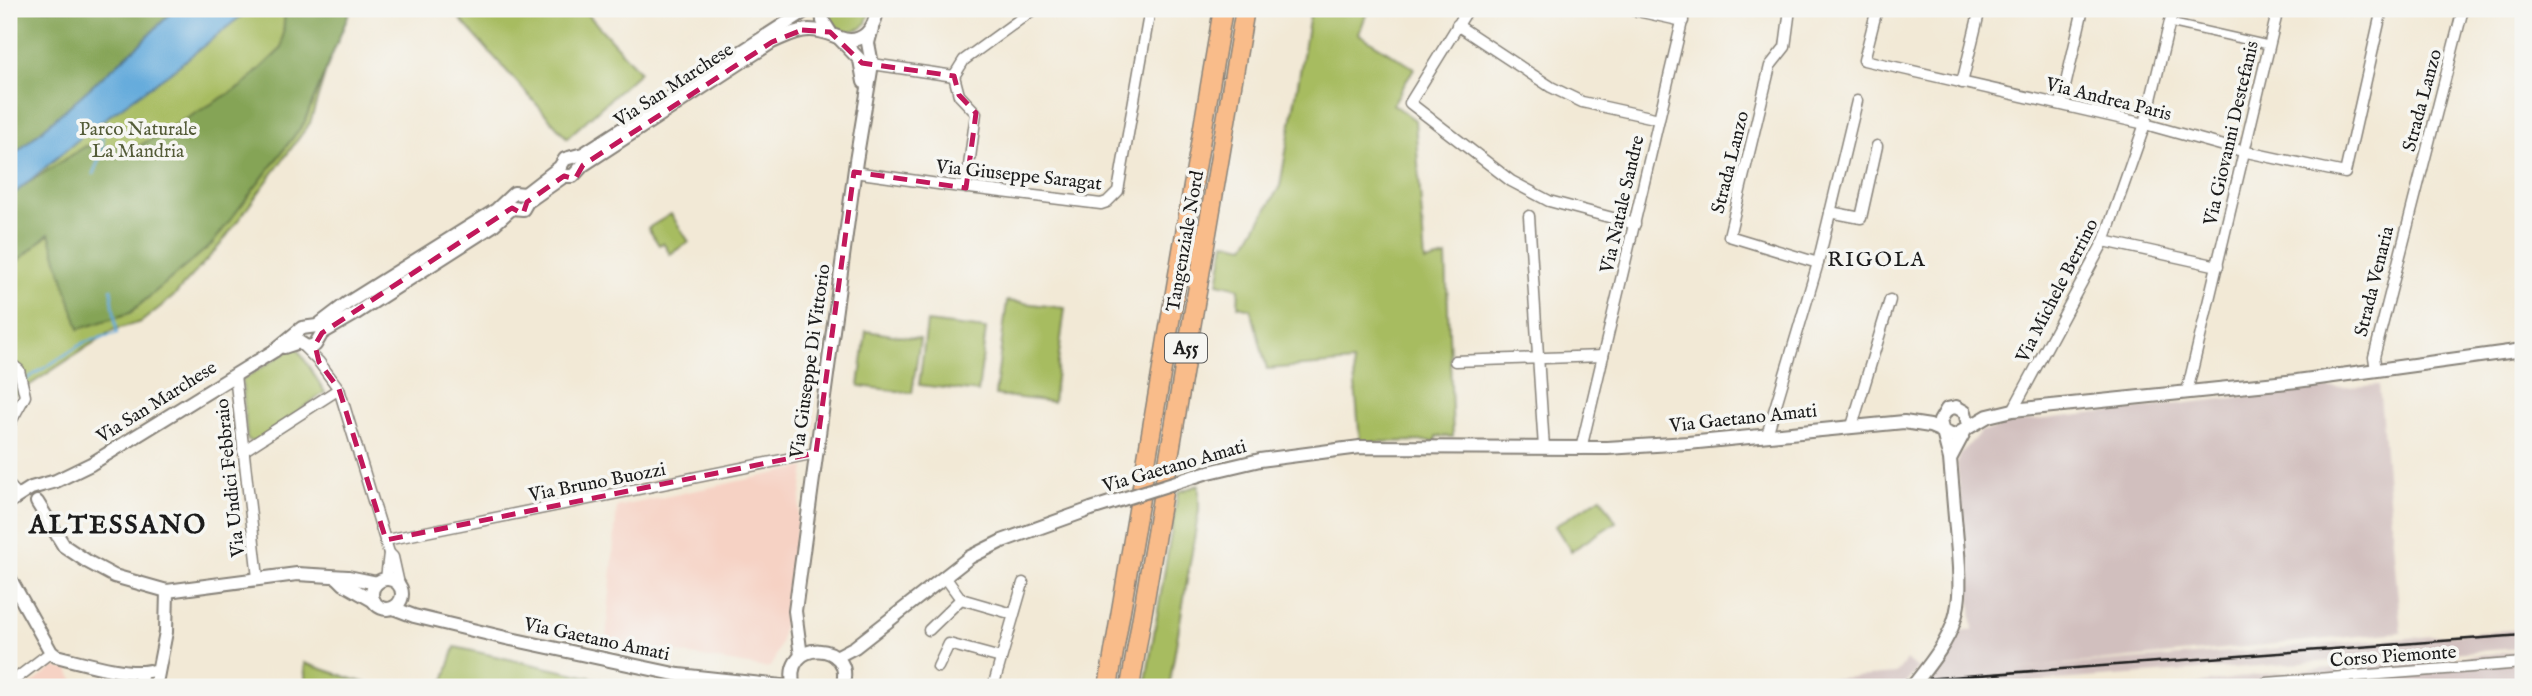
<svg xmlns="http://www.w3.org/2000/svg" width="2532" height="696" font-family="'IM FELL English',serif">
<style>
.built{fill:#f6d2c4}
.industrial{fill:#d1bfbe}
.green{fill:#a7bc61;stroke:#626c3e;stroke-width:2}
.forest{fill:#85a457;stroke:#50603a;stroke-width:2}
.water{fill:#66acdc;stroke:#41647c;stroke-width:2}
.lines{fill:none;stroke-linecap:round;stroke-linejoin:round}
.stream{stroke:#66acdc;stroke-width:2.5}
.pedestrian-casing{stroke:#878279;stroke-width:10}
.minor-casing{stroke:#878279;stroke-width:13}
.tertiary-casing{stroke:#878279;stroke-width:16}
.motorway-casing{stroke:#878279;stroke-width:21}
.pedestrian{stroke:#fff;stroke-width:7}
.minor{stroke:#fff;stroke-width:10}
.tertiary{stroke:#fff;stroke-width:12}
.motorway{stroke:#f9bc8a;stroke-width:18}
.rail{stroke:#1c1c1c;stroke-width:2.5}
.tertiary-bridge-casing{stroke:#878279;stroke-width:16;stroke-linecap:butt}
.tertiary-bridge{stroke:#fff;stroke-width:12}
.marked{fill:none;stroke:#c2185b;stroke-width:5;stroke-dasharray:14 9;stroke-linejoin:round}
.labels{text-anchor:middle;stroke-width:7;stroke-linejoin:round;paint-order:stroke}
.shield{fill:#f6f6f2;stroke:#5d5d5c;stroke-width:2}
.shield-label{font-size:18px;font-weight:bold;fill:#1c1c1c}
.street-label{font-size:19px;fill:#1c1c1c;stroke:#f6f6f2}
.park-label{font-size:19px;fill:#545c38;stroke:#f6f6f2}
.neighbourhood-label{font-size:21px;letter-spacing:2px;fill:#1c1c1c;stroke:#f6f6f2}
.district-label{font-size:26px;font-weight:bold;letter-spacing:2px;fill:#1c1c1c;stroke:#f6f6f2}
</style>
<rect width="100%" height="100%" fill="#f6f6f2"/>
<filter id="ink" filterUnits="userSpaceOnUse"><feTurbulence type="fractalNoise" baseFrequency=".0143" numOctaves="2"/><feDisplacementMap in="SourceGraphic" scale="14" xChannelSelector="R" yChannelSelector="G"/><feConvolveMatrix kernelMatrix="1 2 1 2 8 2 1 2 1" color-interpolation-filters="sRGB"/></filter>
<filter id="wash" filterUnits="userSpaceOnUse"><feTurbulence type="fractalNoise" baseFrequency=".00686" numOctaves="4" result="noise"/><feDisplacementMap in="SourceGraphic" scale="28" xChannelSelector="R" yChannelSelector="G"/><feGaussianBlur stdDeviation="1.57" result="paint"/><feColorMatrix in="noise" values="0 0 0 0 0 0 0 0 0 0 0 0 0 0 0 0 0 1.4 0 .05"/><feComposite in="paint" operator="in"/></filter>
<g filter="url(#wash)">
<rect width="100%" height="100%" fill="#f2e9d6"/>
<g class="built">
<path d="M805,467L781,641L772,666L765,668L606,640L617,507Z"/>
<path d="M54,667L68,670L78,687H28Z"/>
</g>
<g class="industrial">
<path d="M2379,385L2401,632L2005,670L2523,629V648L1954,687H1924L1941,665L1960,632L1973,630L1957,464L1961,454L1981,431L2000,428V424L2303,390Z"/>
<path d="M2523,651V687H2176L2263,674Z"/>
<path d="M1906,660L1918,668L1903,687H1714L1896,674Z"/>
</g>
<g class="green">
<path d="M9,9H345L310,123L220,245L173,297L141,322L113,330L9,399Z"/>
<path d="M471,9H583L640,72L567,138L460,19Z"/>
<path d="M829,9H870L866,23L862,28L849,32C836,30 829,22 829,9Z"/>
<path d="M1311,9H1368L1359,34L1414,68L1393,104L1415,120L1425,262L1446,257L1453,437L1436,436V441L1360,442L1353,362L1267,369L1251,309L1238,306L1239,288L1218,283L1225,242L1245,246L1280,186Z"/>
<path d="M671,214L689,242L670,254L663,243L659,245L648,228Z"/>
<path d="M1007,301L1065,308L1053,402L995,395Z"/>
<path d="M927,322L986,329L978,392L919,385Z"/>
<path d="M866,331L920,339L912,393L859,386Z"/>
<path d="M296,346L325,392L255,443L247,439L242,380Z"/>
<path d="M1199,485V510L1169,687H1145L1178,492Z"/>
<path d="M1601,497L1616,522L1571,551L1555,526Z"/>
<path d="M455,647L633,687H442Z"/>
<path d="M304,663L377,687H306Z"/>
</g>
<g class="forest">
<path d="M9,9H175L140,44L9,159Z"/>
<path d="M285,9H351L304,123L212,244L130,313L79,329L49,234L9,269V195L86,146L134,149L242,86L282,48Z"/>
</g>
<path class="water" d="M175,9H250L172,71L92,128L9,198V159L140,44Z"/>
<g class="lines">
<g class="stream">
<path d="M92,128L103,140L102,152L93,174"/>
<path d="M24,381L85,342L117,333L111,289"/>
<path d="M9,388L19,384"/>
</g>
</g>
</g>
<g filter="url(#ink)">
<g class="lines">
<g class="pedestrian-casing">
<path id="pedestrian" d="M2170,23L2268,45"/>
</g>
<g class="minor-casing">
<g id="minor">
<path d="M1468,9L1410,103L1511,181L1549,201L1635,224"/>
<path d="M1628,9L1683,21"/>
<path d="M1790,9L1785,47L1770,66L1729,236L1818,263"/>
<path d="M1877,9L1864,60L2145,124L2242,151L2345,173L2382,9"/>
<path d="M1457,25L1551,87L1582,102L1659,119"/>
<path d="M872,64L954,76"/>
<path d="M954,76L959,95L976,113L966,188"/>
<path d="M954,76L964,60L1034,9"/>
<path d="M1962,83L1980,9"/>
<path d="M2061,104L2083,9"/>
<path d="M854,172L945,185L1101,204L1107,202L1118,191L1150,9"/>
<path d="M1830,212L1861,218L1877,146"/>
<path d="M1529,216L1544,448"/>
<path d="M2104,241L2218,266"/>
<path d="M303,346L319,362L339,389L389,553L393,557L399,584"/>
<path d="M1455,361L1603,356"/>
<path d="M9,362L19,370L25,396L9,425"/>
<path d="M2376,370L2374,357L2463,9"/>
<path d="M235,375L258,578"/>
<path d="M2187,392L2278,9"/>
<path d="M2013,410L2104,241L2145,124L2173,9"/>
<path d="M1852,426L1890,300"/>
<path d="M1767,435L1818,263L1857,101"/>
<path d="M1581,449L1685,9"/>
<path d="M243,451L339,389"/>
<path d="M9,485L19,496"/>
<path d="M386,540L816,453"/>
<path d="M945,577L961,599L1013,614"/>
<path d="M386,579L389,553"/>
<path d="M929,630L961,599"/>
<path d="M938,667L949,644L1001,658"/>
<path d="M9,684L51,652"/>
<path d="M993,687L1023,583"/>
<path d="M2263,687L2266,683L2523,663"/>
</g>
</g>
<g class="tertiary-casing">
<g id="tertiary">
<path d="M822,9L823,21L830,32"/>
<path d="M840,39L860,60L864,82"/>
<path d="M564,176H573L583,165L772,42C784,37 796,30 809,30C822,30 829,34 840,38C861,46 877,28 876,9"/>
<path d="M525,194L560,167L565,159L583,154L808,9"/>
<path d="M512,208L523,209L527,202L564,176"/>
<path d="M284,347L299,342L307,347L315,345L322,333L353,315L492,226L512,208"/>
<path d="M1950,459L1968,425L1965,412L1956,407L1947,409L1940,421L1950,459L1957,541"/>
<path d="M1205,473L1260,460L1360,447L1607,448L1688,443L1904,422L1930,426L1954,436L1988,416L2013,410L2297,381L2523,350"/>
<path d="M9,502L31,488L56,481L91,464L274,351L302,328L317,326L346,304L496,210L514,193L525,194"/>
<path d="M37,502L64,546L88,562L114,576L167,591L297,574L348,577L377,583"/>
<path d="M9,577L51,652L56,656C82,662 125,676 149,671"/>
<path d="M338,578L344,584L374,601"/>
<circle cx="387" cy="594" r="15"/>
<path d="M393,608L414,616L506,638L679,675L791,687"/>
<path d="M801,656L795,611L856,161L872,64L868,43L872,28"/>
<path d="M836,657L855,647L970,557L1002,541L1091,509"/>
<path d="M142,673L140,680L144,687"/>
<path d="M157,678L166,632L167,591"/>
<path d="M794,687C780,637 858,640 842,687"/>
</g>
</g>
<g class="motorway-casing">
<g id="motorway">
<path d="M1108,687L1223,9"/>
<path d="M1130,687L1245,9"/>
</g>
</g>
<use href="#pedestrian" class="pedestrian"/>
<use href="#minor" class="minor"/>
<use href="#tertiary" class="tertiary"/>
<use href="#motorway" class="motorway"/>
<path class="rail" d="M1816,687L2523,635"/>
<g class="tertiary-bridge-casing">
<g id="tertiary-bridge">
<path d="M1091,509L1205,473"/>
<path d="M1912,687C1958,629 1964,616 1957,541"/>
</g>
</g>
<use href="#tertiary-bridge" class="tertiary-bridge"/>
</g>
</g>
<path class="marked" d="M802,30L830,32L862,63L954,76L959,95L976,113L966,188L854,172L816,453L386,540L339,389L319,362L315,345L322,333L512,208L523,214L527,202L564,176L575,179L583,165L772,42Z"/>
<g class="labels">
<rect class="shield" x="1165" y="333.5" width="42" height="29" rx="5"/>
<g class="shield-label">
<text x="1186" y="354">A55</text>
</g>
<g class="street-label">
<text transform="translate(673 84) rotate(-33)" y="7">Via San Marchese</text>
<text transform="translate(2109 98) rotate(14)" y="7">Via Andrea Paris</text>
<text transform="translate(2421 100) rotate(-75)" y="7">Strada Lanzo</text>
<text transform="translate(2230 133) rotate(-77)" y="7">Via Giovanni Destefanis</text>
<text transform="translate(1729 162) rotate(-76)" y="7">Strada Lanzo</text>
<text transform="translate(1019 174) rotate(6)" y="7">Via Giuseppe Saragat</text>
<text transform="translate(1621 204) rotate(-77)" y="7">Via Natale Sandre</text>
<text transform="translate(1184 241) rotate(-80)" y="7">Tangenziale Nord</text>
<text transform="translate(2373 281) rotate(-76)" y="7">Strada Venaria</text>
<text transform="translate(2056 290) rotate(-63)" y="7">Via Michele Berrino</text>
<text transform="translate(809 361) rotate(-82)" y="7">Via Giuseppe Di Vittorio</text>
<text transform="translate(156 401) rotate(-32)" y="7">Via San Marchese</text>
<text transform="translate(1743 417) rotate(-6)" y="7">Via Gaetano Amati</text>
<text transform="translate(1174 465) rotate(-16)" y="7">Via Gaetano Amati</text>
<text transform="translate(229 478) rotate(-96)" y="7">Via Undici Febbraio</text>
<text transform="translate(597 481) rotate(-11)" y="7">Via Bruno Buozzi</text>
<text transform="translate(597 638) rotate(12)" y="7">Via Gaetano Amati</text>
<text transform="translate(2393 655) rotate(-4)" y="7">Corso Piemonte</text>
</g>
<g class="park-label">
<text x="138" y="135">Parco Naturale<tspan x="138" dy="22">La Mandria</tspan></text>
</g>
<g class="neighbourhood-label">
<text x="1877" y="266">RIGOLA</text>
</g>
<g class="district-label">
<text x="118" y="533">ALTESSANO</text>
</g>
</g>
<rect width="2532" height="696" fill="none" stroke="#f6f6f2" stroke-width="35"/>
</svg>
